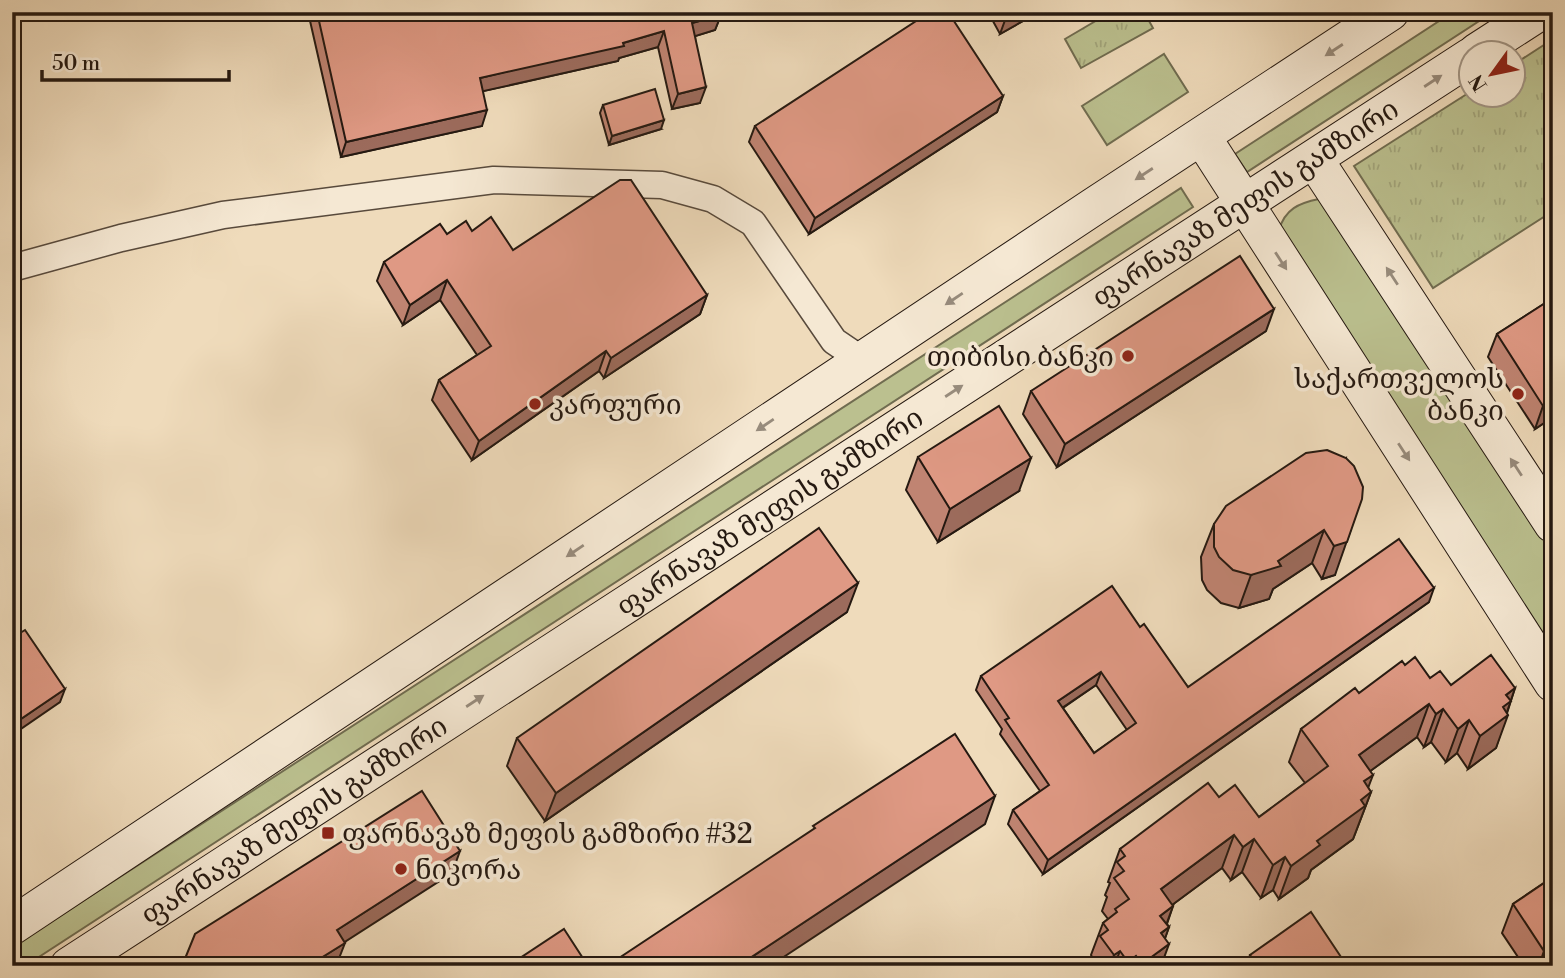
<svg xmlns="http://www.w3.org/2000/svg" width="1565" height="978" font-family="'Libre Bodoni','Noto Serif Georgian',serif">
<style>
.grass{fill:#bbc08f;stroke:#706c50;stroke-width:2}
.park{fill:url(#park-tufts);stroke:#706c50;stroke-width:2}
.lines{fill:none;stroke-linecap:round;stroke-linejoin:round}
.street-casing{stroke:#584a3c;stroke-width:29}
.secondary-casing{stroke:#251911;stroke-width:39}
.street{stroke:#f5e8d3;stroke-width:26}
.secondary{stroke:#f5e8d3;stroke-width:37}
.wall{fill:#c08472;stroke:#251911;stroke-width:2;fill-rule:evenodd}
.shaded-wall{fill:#9c6b5c;stroke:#251911;stroke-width:2}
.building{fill:#df9984;stroke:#251911;stroke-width:2;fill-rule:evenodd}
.oneway{fill:#978b7c}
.poi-dot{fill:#8f2418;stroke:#f5e8d3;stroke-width:2.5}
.labels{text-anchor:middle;stroke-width:7;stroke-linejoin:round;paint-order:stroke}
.street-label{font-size:28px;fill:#251911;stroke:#f5e8d3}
.poi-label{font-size:28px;fill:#251911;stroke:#f5e8d3;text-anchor:start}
</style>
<defs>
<pattern id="park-tufts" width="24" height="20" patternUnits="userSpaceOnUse" patternTransform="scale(1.75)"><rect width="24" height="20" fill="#bbc08f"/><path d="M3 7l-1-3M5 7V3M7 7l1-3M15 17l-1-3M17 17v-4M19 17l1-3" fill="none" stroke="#a1a47a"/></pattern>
</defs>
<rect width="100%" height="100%" fill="#efdbbb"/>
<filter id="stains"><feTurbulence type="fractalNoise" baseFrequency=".00286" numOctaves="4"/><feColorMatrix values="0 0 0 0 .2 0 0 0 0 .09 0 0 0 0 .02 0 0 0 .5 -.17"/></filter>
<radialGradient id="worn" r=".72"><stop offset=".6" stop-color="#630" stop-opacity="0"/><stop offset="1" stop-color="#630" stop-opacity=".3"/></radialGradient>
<g class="grass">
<path d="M1453,12H1493L1247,172L1235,154Z"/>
<path d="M1164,54L1188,92L1107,145L1082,106Z"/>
<path d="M1181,188L1193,207L25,966H12V947Z"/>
<path d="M1319,199L1553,541V664L1279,230C1285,209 1299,203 1319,199Z"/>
</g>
<g class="park">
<path d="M1111,12H1144L1153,28L1081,68L1065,39Z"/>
<path d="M1553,39V211L1433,288L1354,166L1470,92V94H1512L1513,65Z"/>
</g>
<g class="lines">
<g class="street-casing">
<path id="street" d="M12,268L121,238L223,215L324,202L494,180L662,185L713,199L753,223L834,341L862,360"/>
</g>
<g class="secondary-casing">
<g id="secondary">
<path d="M1477,52L1539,12"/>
<path d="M1202,137L1553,683"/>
<path d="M1314,159L1553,524"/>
<path d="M12,926L1093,207L1390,12"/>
<path id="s1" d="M69,966L1470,57"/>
</g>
</g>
<use href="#street" class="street"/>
<use href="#secondary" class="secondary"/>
</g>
<g class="wall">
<path d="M308,12H720L721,15L715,30L695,36L700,103L672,109L658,47L619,58L618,61L483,91L482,126L341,157Z"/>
<path d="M988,12H1039L1000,34Z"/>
<path d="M1003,96L997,112L809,234L749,142L755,126Z"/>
<path d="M603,105L661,129L609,145L600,113Z"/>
<path d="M472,231L513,250L707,295L700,314L604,378L599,371L472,460L432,400L439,380L477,355L440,300L403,325L377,281L384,262L447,234Z"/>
<path d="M1553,298V417L1535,429L1488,357L1497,334Z"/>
<path d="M1266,331L1057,467L1023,414L1031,391Z"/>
<path d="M918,457L1019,491L938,542L906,490Z"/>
<path d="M1346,458L1335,575L1322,579L1312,563L1273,589L1269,599L1239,608L1221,603L1207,590L1202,580L1201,557L1214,524Z"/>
<path d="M1429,602L1043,874L1008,824L1013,810L1040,791L1000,734L1002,729L976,690L981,676L1140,627L1188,687ZM1096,685L1127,730L1094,753L1063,708Z"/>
<path d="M847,612L545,821L507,766L517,738Z"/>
<path d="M1405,665L1430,678L1451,685L1515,688L1496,748L1468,769L1457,753L1446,762L1431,742L1424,747L1417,737L1370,771L1368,788L1371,792L1353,839L1311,870L1308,878L1279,899L1273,890L1261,898L1242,872L1231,880L1222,868L1172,905L1173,906L1167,924L1169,927L1165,938L1161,966H1089L1092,957L1091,955L1103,923L1108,919L1102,911L1107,897L1105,895L1110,883L1108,882L1120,849L1219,797L1259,817L1305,783L1289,762L1301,729Z"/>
<path d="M1553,877V966H1524L1502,933L1513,904Z"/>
<path d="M1250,955L1347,966H1246Z"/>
</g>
<g class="shaded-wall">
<path d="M1008,12H1039L1000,34Z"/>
<path d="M721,15L715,30L686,39L692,23Z"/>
<path d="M664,31L658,47L619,58L618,61L475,93L480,78L623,43Z"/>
<path d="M706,87L700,103L672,109L678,94Z"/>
<path d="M1003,96L997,112L809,234L815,218Z"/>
<path d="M487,110L482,126L341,157L346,142Z"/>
<path d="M664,120L661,129L609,145L612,136Z"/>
<path d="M447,280L440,300L403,325L410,305Z"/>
<path d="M707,295L700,314L604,378L611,358Z"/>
<path d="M1274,309L1266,331L1057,467L1065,444Z"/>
<path d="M606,351L599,371L472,460L479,441Z"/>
<path d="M1553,400V417L1535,429L1543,406Z"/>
<path d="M1031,458L1019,491L938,542L950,509Z"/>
<path d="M1324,530L1312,563L1273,589L1269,599L1239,608L1251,575L1278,561Z"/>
<path d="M1350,532L1335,575L1322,579L1334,546Z"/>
<path d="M858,583L847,612L545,821L556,793Z"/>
<path d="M1434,588L1429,602L1043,874L1048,860Z"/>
<path d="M1101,672L1096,685L1053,714L1058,701Z"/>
<path d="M1515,688L1505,718L1508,715L1496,748L1468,769L1480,736L1506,695Z"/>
<path d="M65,689L60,702L12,735V725Z"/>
<path d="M1429,704L1417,737L1347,788L1359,755Z"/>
<path d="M1443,709L1431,742L1424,747L1436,714Z"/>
<path d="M1469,720L1457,753L1446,762L1458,729Z"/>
<path d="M1373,775L1365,796L1371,792L1353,839L1311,870L1308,878L1279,899L1291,866L1317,841L1364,781Z"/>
<path d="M995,796L985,824L770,966H738Z"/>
<path d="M1234,835L1222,868L1149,922L1161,889Z"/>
<path d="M1254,839L1242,872L1231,880L1243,847Z"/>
<path d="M460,851L452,873L329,952L337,930Z"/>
<path d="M1285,857L1273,890L1261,898L1273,865Z"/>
<path d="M1173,906L1164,931L1169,927L1161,950L1169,944L1161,966H1141L1160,916Z"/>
<path d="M345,943L336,966H308Z"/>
<path d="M1553,945V966H1539L1544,951Z"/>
<path d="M1120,951L1114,966H1110L1114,955Z"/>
<path d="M1136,956L1132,966H1126L1128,962Z"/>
</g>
<g class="building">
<path d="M317,12H720L721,15L692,23L706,87L678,94L664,31L623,43L624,46L480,78L487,110L346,142Z"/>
<path d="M930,12H948L1003,96L815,218L755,126Z"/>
<path d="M655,89L664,120L612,136L603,105Z"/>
<path d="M620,180H631L707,295L611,358L606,351L479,441L439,380L491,346L447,280L410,305L384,262L440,224L447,234L466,221L472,231L491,217L513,250Z"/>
<path d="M1240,256L1274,309L1065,444L1031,391Z"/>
<path d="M1553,298V400L1543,406L1497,334Z"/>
<path d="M999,406L1031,458L950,509L918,457Z"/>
<path d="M1327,450L1346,458L1354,466L1363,487L1362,499L1347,542L1334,546L1324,530L1278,561L1281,566L1251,575L1233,570L1219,557L1214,547V524L1226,506L1306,453Z"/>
<path d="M819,528L858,583L556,793L517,738Z"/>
<path d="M1399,539L1434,588L1048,860L1013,810L1049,785L1005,720L1009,718L981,676L1112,586L1140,627L1144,624L1188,687ZM1101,672L1136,723L1094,753L1058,701Z"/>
<path d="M25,630L65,689L12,725V638Z"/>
<path d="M1491,655L1515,688L1506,695L1511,701L1503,707L1508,715L1480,736L1469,720L1458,729L1443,709L1436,714L1429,704L1359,755L1373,775L1364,781L1371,792L1361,800L1365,806L1317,841L1320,845L1291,866L1285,857L1273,865L1254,839L1243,847L1234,835L1161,889L1173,906L1160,916L1169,927L1161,933L1169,944L1142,964L1136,956L1128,962L1120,951L1114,955L1100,936L1108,930L1103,923L1117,912L1115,909L1129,899L1114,878L1124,871L1117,862L1125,856L1120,849L1208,783L1219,797L1235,785L1259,817L1328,766L1301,729L1355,688L1359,693L1402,661L1405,665L1415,657L1430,678L1440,671L1451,685Z"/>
<path d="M955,734L995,796L738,966H607L815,828L813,826Z"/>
<path d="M422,791L460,851L337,930L345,943L308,966H182L195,934Z"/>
<path d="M1553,877V945L1544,951L1513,904Z"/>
<path d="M1311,912L1347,966H1254L1257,964L1250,955Z"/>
<path d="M564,929L588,966H508Z"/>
<path d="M1030,961L1033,966H1022Z"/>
</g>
<defs><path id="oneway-solid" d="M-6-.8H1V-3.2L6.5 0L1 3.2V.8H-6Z" transform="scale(1.75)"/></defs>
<g class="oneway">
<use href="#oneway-solid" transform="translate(1334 50) rotate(147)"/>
<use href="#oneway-solid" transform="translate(1433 81) rotate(-33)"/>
<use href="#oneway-solid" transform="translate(1144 174) rotate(147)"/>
<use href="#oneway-solid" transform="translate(1281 261) rotate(57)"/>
<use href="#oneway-solid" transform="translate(1392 276) rotate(-123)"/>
<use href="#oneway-solid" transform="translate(954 299) rotate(146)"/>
<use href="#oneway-solid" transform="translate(954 391) rotate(-33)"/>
<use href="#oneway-solid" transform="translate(765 425) rotate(146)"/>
<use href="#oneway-solid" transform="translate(1404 452) rotate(57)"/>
<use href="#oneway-solid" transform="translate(1516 467) rotate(-123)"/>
<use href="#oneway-solid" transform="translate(575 551) rotate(146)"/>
<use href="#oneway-solid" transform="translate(475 701) rotate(-33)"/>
</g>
<g class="poi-dot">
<circle cx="1128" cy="356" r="7"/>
<circle cx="1518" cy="394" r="7"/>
<circle cx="535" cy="404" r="7"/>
<rect x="321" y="826" width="14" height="14" rx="3.5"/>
<circle cx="401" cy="869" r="7"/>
</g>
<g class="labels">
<g class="street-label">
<text dy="10" stroke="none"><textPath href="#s1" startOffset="1402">ფარნავაზ მეფის გამზირი</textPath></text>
<text dy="10" stroke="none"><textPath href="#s1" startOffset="835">ფარნავაზ მეფის გამზირი</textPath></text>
<text dy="10" stroke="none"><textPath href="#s1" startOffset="268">ფარნავაზ მეფის გამზირი</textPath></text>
</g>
<g class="poi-label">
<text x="1114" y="366" text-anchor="end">თიბისი ბანკი</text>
<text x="1504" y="388" text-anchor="end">საქართველოს<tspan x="1504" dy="32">ბანკი</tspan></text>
<text x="549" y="414">კარფური</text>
<text x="342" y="843">ფარნავაზ მეფის გამზირი #32</text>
<text x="415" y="879">ნიკორა</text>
</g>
</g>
<rect width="1565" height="978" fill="none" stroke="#efdbbb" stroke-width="42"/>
<rect x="14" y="14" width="1537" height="950" fill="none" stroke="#251911" stroke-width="3.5"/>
<rect x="21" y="21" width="1523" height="936" fill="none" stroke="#251911" stroke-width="2"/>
<g transform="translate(1492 74) rotate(237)"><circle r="33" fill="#f5e8d3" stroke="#a29585" stroke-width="2"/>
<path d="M0-5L12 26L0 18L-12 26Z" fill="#8f2418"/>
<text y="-10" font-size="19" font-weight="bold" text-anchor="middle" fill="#251911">N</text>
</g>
<path d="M42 70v10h187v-10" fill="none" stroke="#251911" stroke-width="3.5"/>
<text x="52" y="70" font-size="21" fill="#251911" stroke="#f5e8d3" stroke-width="5" paint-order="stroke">50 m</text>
<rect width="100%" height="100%" filter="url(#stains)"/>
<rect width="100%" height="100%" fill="url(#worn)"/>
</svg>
